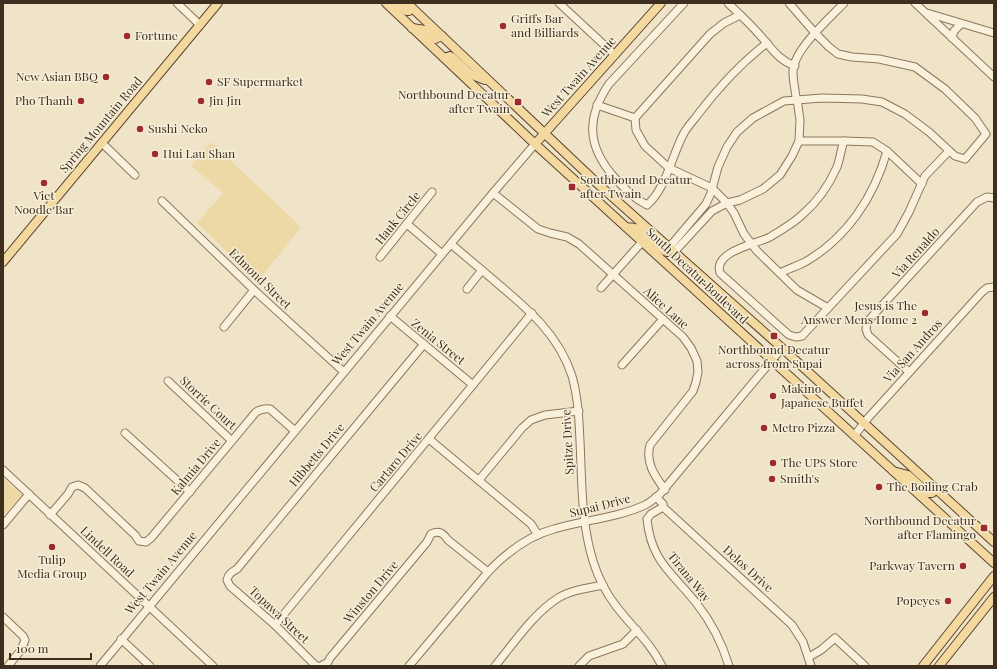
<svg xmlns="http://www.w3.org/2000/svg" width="997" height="669" font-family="'Playfair Display',serif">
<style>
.sand{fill:#ecd9a5}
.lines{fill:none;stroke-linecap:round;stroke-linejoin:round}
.minor-casing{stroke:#8d765c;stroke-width:9}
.major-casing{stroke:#5b4430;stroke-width:10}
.minor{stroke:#faf1dc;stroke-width:7}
.major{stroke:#f3d9a0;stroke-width:8}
.poi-dot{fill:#9e2a2b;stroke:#f7eed8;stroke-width:1.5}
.labels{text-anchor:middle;stroke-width:3;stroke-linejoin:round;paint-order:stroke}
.poi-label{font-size:12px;fill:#3d2e20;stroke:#f7eed8;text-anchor:start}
.street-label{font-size:12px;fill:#3d2e20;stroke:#f7eed8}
</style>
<rect width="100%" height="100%" fill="#f0e4c8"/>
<g class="sand">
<path d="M211,142L301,227L258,281L197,223L223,193L191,166Z"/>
<path d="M3,478L22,495L3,516Z"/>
</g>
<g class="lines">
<g class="minor-casing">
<g id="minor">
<path d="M177,3L200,25"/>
<path d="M559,3L615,55"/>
<path d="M684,3L609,84C586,118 587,146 614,177C624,188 633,198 647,205C666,189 672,155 684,133C688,126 694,120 699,113C719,87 741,63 767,43"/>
<path d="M728,3C738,13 748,22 757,32C770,45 776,59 795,66"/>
<path d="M789,3L815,33L829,47L838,54L852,57L879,59L915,67L945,89L975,118L986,134L965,159L955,156L929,132L905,114L882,102L862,99L822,98L784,101L753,118L737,132L727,147L718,167L711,193L706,204L672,244L671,250L677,249L712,211L727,203L740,200L763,189L780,175L792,156L799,141L800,120L797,99L796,97C795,89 793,81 793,72C793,50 829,19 844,3"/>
<path d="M915,3L994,77"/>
<path d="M927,13L994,33"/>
<path d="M740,15L724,23L710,34L635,118L636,130L645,146L669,168L712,188L727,203L734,213L744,234L757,251L797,290L828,308"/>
<path d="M952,38L954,31L961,24"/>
<path d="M597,105L635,118"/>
<path d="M799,141H844L873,142L887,151L922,184"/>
<path d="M844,141C841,149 840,159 837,167C829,185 817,202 803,214C794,223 780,231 770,237C757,244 713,251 720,273L789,335L796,337L802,336L897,234L909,212L925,176L949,151"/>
<path d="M102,143L135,175"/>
<path d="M493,193L538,229L550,233L567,237L579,244L683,337L691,348L697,361L698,372L696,382L693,391L650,445C645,463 655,476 665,490"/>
<path d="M162,201L254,290L344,372"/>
<path d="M407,224L442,254"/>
<path d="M451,244C466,257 482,270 497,283C528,309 559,335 572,376C578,397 579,419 580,441C582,482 581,522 593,561C598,577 606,593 616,606C632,627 650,642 662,666"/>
<path d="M380,257L432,192"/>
<path d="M780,273C788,269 797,266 805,262C847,238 874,197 887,151"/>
<path d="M601,288L642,242"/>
<path d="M467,289L482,270"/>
<path d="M390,316L473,385"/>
<path d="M224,327L254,290"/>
<path d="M622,365L663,319"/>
<path d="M909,372L868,335L866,329L867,322L977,202L987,197L994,198"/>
<path d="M168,381L232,441"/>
<path d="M125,433L190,492"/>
<path d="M854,436L868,418L982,292L987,288L994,287"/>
<path d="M429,439L531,524L538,535"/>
<path d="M3,470L213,666"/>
<path d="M479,480L522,428L531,420L545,415L579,411"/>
<path d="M656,497L663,504V507L792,625L803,642L811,666"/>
<path d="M663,507L651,514L647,519C651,562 673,573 697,604C712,623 722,643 729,666"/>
<path d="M50,515L68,494L72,487L78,485L85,488L135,535L139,541L146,542L151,538L256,412C261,409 264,408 270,409L295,431"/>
<path d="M3,525L29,494"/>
<path d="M3,617L23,636L25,640L21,650L8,666"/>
<path d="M275,625L532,313"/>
<path d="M121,639L150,666"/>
<path d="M809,657L821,650L835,638L865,666"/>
<path d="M100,666L493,193L535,144"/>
<path d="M317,666L315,665L275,625L230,586L227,580C228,574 232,572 237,569L424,344"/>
<path d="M321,666L328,662L330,658L427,542L431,534C439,530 443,533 448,540L488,572"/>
<path d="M409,666L488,572C506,553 528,536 554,529C584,520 617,518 645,505C651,502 655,498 660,494L782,348"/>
<path d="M495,666C514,643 533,614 558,598C571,590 588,588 603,585"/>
<path d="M579,666L589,656L623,644L637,630"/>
</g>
</g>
<g class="major-casing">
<g id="major">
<path d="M386,3L535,144L994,563"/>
<path d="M396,3L406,11H409L412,8"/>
<path d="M407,3L599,185L782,348L994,542"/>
<path d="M412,28L425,30L435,39L442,36"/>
<path d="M445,58L450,56L452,57L470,74L485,80"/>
<path d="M535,144L661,3"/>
<path d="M626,227C629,228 635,227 638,229C649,236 655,248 667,252L671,250"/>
<path d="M3,262L218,3"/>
<path d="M893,471L908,475L928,493H932L936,489"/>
<path d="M923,666L994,576"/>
<path d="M939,666L994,597"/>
</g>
</g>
<use href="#minor" class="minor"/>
<use href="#major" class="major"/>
</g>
<g class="poi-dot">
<circle cx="503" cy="26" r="4"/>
<circle cx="127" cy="36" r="4"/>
<circle cx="106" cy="77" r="4"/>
<circle cx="209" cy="82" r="4"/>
<circle cx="81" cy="101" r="4"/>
<circle cx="201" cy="101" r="4"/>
<rect x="514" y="98" width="8" height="8" rx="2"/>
<circle cx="140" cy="129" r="4"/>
<circle cx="155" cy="154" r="4"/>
<circle cx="44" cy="183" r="4"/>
<rect x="568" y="183" width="8" height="8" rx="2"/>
<circle cx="925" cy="313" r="4"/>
<rect x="770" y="332" width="8" height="8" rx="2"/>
<circle cx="773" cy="396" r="4"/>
<circle cx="764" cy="428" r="4"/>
<circle cx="773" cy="463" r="4"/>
<circle cx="772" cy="479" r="4"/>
<circle cx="879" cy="487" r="4"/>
<rect x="980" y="524" width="8" height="8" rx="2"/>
<circle cx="52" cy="547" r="4"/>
<circle cx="963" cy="566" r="4"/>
<circle cx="948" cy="601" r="4"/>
</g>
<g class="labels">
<g class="poi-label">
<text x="511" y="23">Griffs Bar<tspan x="511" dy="14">and Billiards</tspan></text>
<text x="135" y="40">Fortune</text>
<text x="98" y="81" text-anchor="end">New Asian BBQ</text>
<text x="217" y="86">SF Supermarket</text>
<text x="510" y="99" text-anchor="end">Northbound Decatur<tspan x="510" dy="14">after Twain</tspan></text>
<text x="73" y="105" text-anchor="end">Pho Thanh</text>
<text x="209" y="105">Jin Jin</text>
<text x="148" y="133">Sushi Neko</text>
<text x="163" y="158">Hui Lau Shan</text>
<text x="580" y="184">Southbound Decatur<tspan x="580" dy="14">after Twain</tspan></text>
<text x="44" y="200" text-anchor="middle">Viet<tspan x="44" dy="14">Noodle Bar</tspan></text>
<text x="917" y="310" text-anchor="end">Jesus is The<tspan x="917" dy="14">Answer Mens Home 2</tspan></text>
<text x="774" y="354" text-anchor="middle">Northbound Decatur<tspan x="774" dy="14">across from Supai</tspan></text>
<text x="781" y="393">Makino<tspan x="781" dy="14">Japanese Buffet</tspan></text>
<text x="772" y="432">Metro Pizza</text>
<text x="781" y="467">The UPS Store</text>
<text x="780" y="483">Smith's</text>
<text x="887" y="491">The Boiling Crab</text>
<text x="976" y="525" text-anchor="end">Northbound Decatur<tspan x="976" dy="14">after Flamingo</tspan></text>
<text x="52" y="564" text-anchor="middle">Tulip<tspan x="52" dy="14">Media Group</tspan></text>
<text x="955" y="570" text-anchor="end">Parkway Tavern</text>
<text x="940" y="605" text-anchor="end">Popeyes</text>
</g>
<g class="street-label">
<text transform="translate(579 77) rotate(-48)" y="4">West Twain Avenue</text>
<text transform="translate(101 125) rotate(-50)" y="4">Spring Mountain Road</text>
<text transform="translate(398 218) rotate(-51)" y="4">Hauk Circle</text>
<text transform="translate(916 253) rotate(-48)" y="4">Via Renaldo</text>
<text transform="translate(697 276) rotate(43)" y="4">South Decatur Boulevard</text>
<text transform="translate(260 279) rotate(44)" y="4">Edmond Street</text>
<text transform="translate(666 308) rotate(42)" y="4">Alice Lane</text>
<text transform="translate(368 324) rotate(-50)" y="4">West Twain Avenue</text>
<text transform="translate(438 342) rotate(39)" y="4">Zenia Street</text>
<text transform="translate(913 351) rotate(-48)" y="4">Via San Andros</text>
<text transform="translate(208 403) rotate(43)" y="4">Storrie Court</text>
<text transform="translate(568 442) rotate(-93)" y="4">Spitze Drive</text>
<text transform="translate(317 455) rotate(-50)" y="4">Hibbetts Drive</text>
<text transform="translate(396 462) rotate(-50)" y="4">Cartaro Drive</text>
<text transform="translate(196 467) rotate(-50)" y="4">Kalmia Drive</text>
<text transform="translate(600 506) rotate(-14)" y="4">Supai Drive</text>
<text transform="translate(107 552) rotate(43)" y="4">Lindell Road</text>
<text transform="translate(748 569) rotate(42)" y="4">Delos Drive</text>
<text transform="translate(161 573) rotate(-50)" y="4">West Twain Avenue</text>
<text transform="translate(689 577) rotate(51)" y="4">Tirana Way</text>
<text transform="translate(371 592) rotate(-50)" y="4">Winston Drive</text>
<text transform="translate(279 615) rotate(43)" y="4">Topawa Street</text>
</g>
</g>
<rect width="997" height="669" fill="none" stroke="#3d2e20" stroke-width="8"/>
<path d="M10 653v6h81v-6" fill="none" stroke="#3d2e20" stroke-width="2"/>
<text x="16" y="653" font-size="12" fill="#3d2e20" stroke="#f7eed8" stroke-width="3" paint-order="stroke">100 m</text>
</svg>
